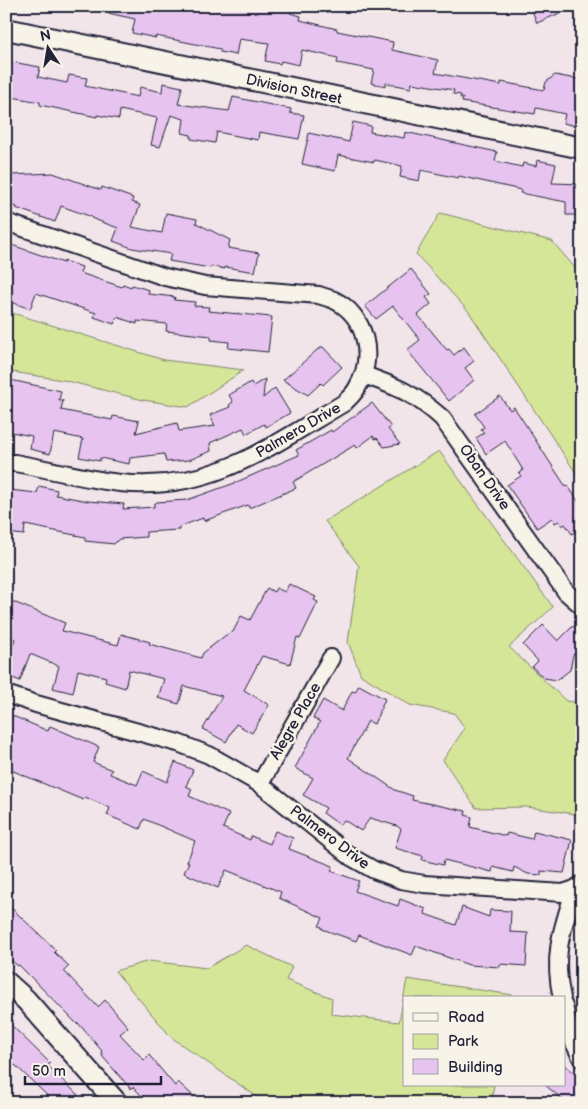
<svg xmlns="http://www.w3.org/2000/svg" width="588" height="1109" font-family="'Balsamiq Sans',sans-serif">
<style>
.green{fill:#d6e699;stroke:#7c846a}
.building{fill:#e7c4ef;stroke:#22223b}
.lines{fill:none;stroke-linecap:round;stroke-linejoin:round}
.minor-casing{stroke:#22223b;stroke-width:20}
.tertiary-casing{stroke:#22223b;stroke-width:24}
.minor{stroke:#f7f3e8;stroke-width:16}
.tertiary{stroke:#f7f3e8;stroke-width:20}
.labels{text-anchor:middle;stroke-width:5;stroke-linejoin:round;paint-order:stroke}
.street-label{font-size:15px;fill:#22223b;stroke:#f7f3e8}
</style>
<rect width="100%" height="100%" fill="#f2e5ea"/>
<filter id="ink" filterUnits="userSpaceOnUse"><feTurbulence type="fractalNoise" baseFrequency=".02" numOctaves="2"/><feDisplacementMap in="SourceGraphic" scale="10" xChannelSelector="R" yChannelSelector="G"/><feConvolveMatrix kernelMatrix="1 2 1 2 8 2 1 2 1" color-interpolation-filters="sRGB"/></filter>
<g filter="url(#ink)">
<g class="green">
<path d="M440,213L552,241L582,276V482L469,312L416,254Z"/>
<path d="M6,311L164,360L244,370L188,407L143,400L63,380L6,371Z"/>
<path d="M439,451L553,607L509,647L566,701L582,703V815L527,807L476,808L443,760L465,728L454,713L410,705L361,675L348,642L359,566L325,521Z"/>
<path d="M246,945L292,967L286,980L332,998L331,1014L399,1022L407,979L513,995V998H404V1085H494L491,1103H266L172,1038L115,971L149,961L207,968Z"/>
</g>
<g class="building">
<path d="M108,6H291L290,13L301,16L300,20L337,29V31L393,42L392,50L438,60L435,73L501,85V82L544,90L546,82L555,75L582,80V123L577,122L576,126L563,123L565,114L536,108L535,114L462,102L463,98H460L461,95L453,94L454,90L412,83L411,88L386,83V86L371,83L374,70L337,63L338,58L302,50L299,65L281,61L280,64L265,61L269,43L239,39L236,55L220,52V49L156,36V38L132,33L135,19L108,13Z"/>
<path d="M530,6H576L537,23Z"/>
<path d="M6,61L40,67L38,77L67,83L69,75L87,78L85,86L138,97L140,87L162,92L163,83L182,87L178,104L229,111L233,97L291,109L290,113L304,115L299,139L259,132L258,140L217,132L215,143L191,139V135L182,133L184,119L171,115L160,147L151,145L157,118L120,110L119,119L97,115V117L40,105V102L6,96Z"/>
<path d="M353,122L371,126L370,132L404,138L405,132L497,152L495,161L522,167L523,163L536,166L537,160L556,164L552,183L582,184V215H566V202L520,193L521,190L459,176L458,178L421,170L419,181L400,177L402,166L375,160L374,162L338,155L335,171L302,164L309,133L349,142Z"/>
<path d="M53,173L101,190L102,187L133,198L132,202L140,205L132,227L162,233L166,213L197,219L196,223L230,240L228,248L259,253L255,272L225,267V269L211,266L210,268L169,261L171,254L132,248L113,241L118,228L91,218L92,217L61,206L55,222L16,208L17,207L6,203V189L11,175Z"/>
<path d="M6,243L64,263V261L82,267L80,273L122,287L123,284L131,287L132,285L149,290L148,294L175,297L174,300L195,302L194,306L209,307L208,311L272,317L268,352L228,348L229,342L211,340V336L166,331L167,324L137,321V324L117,317L114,324L94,317L96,313L36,293L30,309L6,300Z"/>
<path d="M411,269L431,294L426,297L431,304L418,315L447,350L449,349L454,355L464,347L474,361L465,368L474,380L449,401L407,350L420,340L393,306L376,319L365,306Z"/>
<path d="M323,347L342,367L323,385L321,383L308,395L283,380L317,350Z"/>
<path d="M6,379L61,391L59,400H63L61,410L112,420L113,416L139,421L136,433L177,423L179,431L215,426L210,415L230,407L229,405L233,402L229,395L251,382L253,386L265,379L263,398L275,388L290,413L266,427L264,424L246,434L243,428L210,443L211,451L189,460L166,462L164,454L130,458L129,464L100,458V461L79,457L83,439L54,433L50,454L30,449L32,436L6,431Z"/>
<path d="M500,396L510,410L514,407L566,487L568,486L582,507V528L572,534L565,524L562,526L559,521L555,523L552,518L537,528L507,485L521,476L519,473L523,470L505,441L486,454L476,438L484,433L481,429L484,427L475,414Z"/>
<path d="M372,403L391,427L388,429L400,444L384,447L377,438L375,439L373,436L357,448L355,445L293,482L296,488L249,508L248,505L204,521L203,518L179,527V530L146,532V537L119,539L114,544L85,541V537L25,525L24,535L6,533V495H8L9,490L37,493L39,486L57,490L56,495L88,501L124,504L123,509L154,507V504L157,502L187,500L232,484L299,455L296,450L331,430L332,432Z"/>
<path d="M289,584L316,597L314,600L318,602L300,639L297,637L290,664L262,656L244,690L269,705L252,733L236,724L226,742L203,729L222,696L184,686L179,704L158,698L164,679L129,670L125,688L105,682L106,677L78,670L73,693L53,688L59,666L30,654L20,681L6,675V664L15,639L6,635V599L65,623L62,631L118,645L121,634L150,642L149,644L201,658L203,653L226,635L233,632L241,616L250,620L267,588L274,592L276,588L285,592Z"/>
<path d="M543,625L558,641L573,626L582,635V646L573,655L570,670L557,680L544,678L532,667L538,661L523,645Z"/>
<path d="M359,685L385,699L374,724L368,721L348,758L395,790L413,796L412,800L466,811L465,815L472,817L470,827L506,836L507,833L532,839L534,831L572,840L564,873L541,871V875L528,874L514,867L513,872L493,867L492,872L444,860L443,865L422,860L423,856L395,848L401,829L397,826L370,818L361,831L344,820L340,825L323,813L326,808L303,795L313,778L295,768L320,722L313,718L323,700L342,711L352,691L355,692Z"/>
<path d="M6,713L48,731L50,726L99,747L93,762L112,770L110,774L137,785L143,771L167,782L175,762L193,770L186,786L192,789L189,796L229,814L223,828L250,840L251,836L270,844L275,831L293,838L289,849L333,866L331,871L359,881L355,891L398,906L400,899L426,909L425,914L456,925L462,907L489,917L490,910L511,911L510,932L528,933L526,966L500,964V967L469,965L416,946L412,955L359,935L356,941L322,929V927L319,926L323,918L279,898L281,892L226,870L218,888L184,873L189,862H187L195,841L144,819L140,829L107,815L110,808L85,797L83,800L6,768Z"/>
<path d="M6,903L56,950L54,952L69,966L64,971L98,1007L105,1000L128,1027L120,1034L144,1060L149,1055L175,1086L178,1082L201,1103H149L133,1087L131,1089L102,1056L103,1055L101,1052L102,1051L78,1023L77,1024L19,965L18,966L6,956Z"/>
<path d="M6,1020L50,1063L48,1065L50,1068L78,1095L70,1103H55L15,1065L14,1066L6,1058Z"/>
<path d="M564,1065L582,1078V1103H567L545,1085H564Z"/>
</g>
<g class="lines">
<g class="minor-casing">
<g id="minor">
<path d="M6,222L165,277L205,286L319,295C324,297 329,298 334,300C367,316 375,358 357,388C354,394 349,398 344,403C271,446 210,493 120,483C85,479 49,469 15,463H6"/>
<path d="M364,375C398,387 415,394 442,418L566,592L582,606"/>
<path d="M6,694L36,704L178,743L209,755L260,784L351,857L374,870L401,880L424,884L563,893L575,889L582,884"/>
<path d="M260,784L331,658"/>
<path d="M562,998C552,955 562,929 575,889"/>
<path d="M564,1006L571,1037L582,1059"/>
</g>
</g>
<g class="tertiary-casing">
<g id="tertiary">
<path d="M6,29L582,148"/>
<path d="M6,982L26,1000L117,1103"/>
</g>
</g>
<use href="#minor" class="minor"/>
<use href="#tertiary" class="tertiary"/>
</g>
</g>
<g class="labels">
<g class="street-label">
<text transform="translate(294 89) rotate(12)" y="5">Division Street</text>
<text transform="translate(298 430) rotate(-30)" y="5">Palmero Drive</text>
<text transform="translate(485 477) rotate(55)" y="5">Oban Drive</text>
<text transform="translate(295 721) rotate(-60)" y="5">Alegre Place</text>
<text transform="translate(330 837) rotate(37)" y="5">Palmero Drive</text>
</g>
</g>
<rect width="588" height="1109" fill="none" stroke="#f7f3e8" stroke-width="25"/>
<rect x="12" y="12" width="563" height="1084" fill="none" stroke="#22223b" stroke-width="2" filter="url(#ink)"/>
<rect x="403" y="996" width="162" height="90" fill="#f7f3e8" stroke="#a29fa3"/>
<rect x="413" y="1013" width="25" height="8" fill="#f7f3e8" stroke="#a29fa3"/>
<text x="448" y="1022" font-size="15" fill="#22223b">Road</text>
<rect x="413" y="1034" width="25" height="15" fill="#d6e699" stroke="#a29fa3"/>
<text x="448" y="1046" font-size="15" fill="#22223b">Park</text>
<rect x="413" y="1059" width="25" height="15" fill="#e7c4ef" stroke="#a29fa3"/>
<text x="448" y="1072" font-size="15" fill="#22223b">Building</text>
<g transform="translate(48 48) rotate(348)" stroke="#f7f3e8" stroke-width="4" paint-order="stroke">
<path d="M0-4L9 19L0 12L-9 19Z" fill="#22223b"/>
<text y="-8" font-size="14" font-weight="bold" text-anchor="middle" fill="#22223b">N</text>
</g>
<path d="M25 1076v8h136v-8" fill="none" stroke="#22223b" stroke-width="2.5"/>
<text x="32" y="1076" font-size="15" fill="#22223b" stroke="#f7f3e8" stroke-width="4" paint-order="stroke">50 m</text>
</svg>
